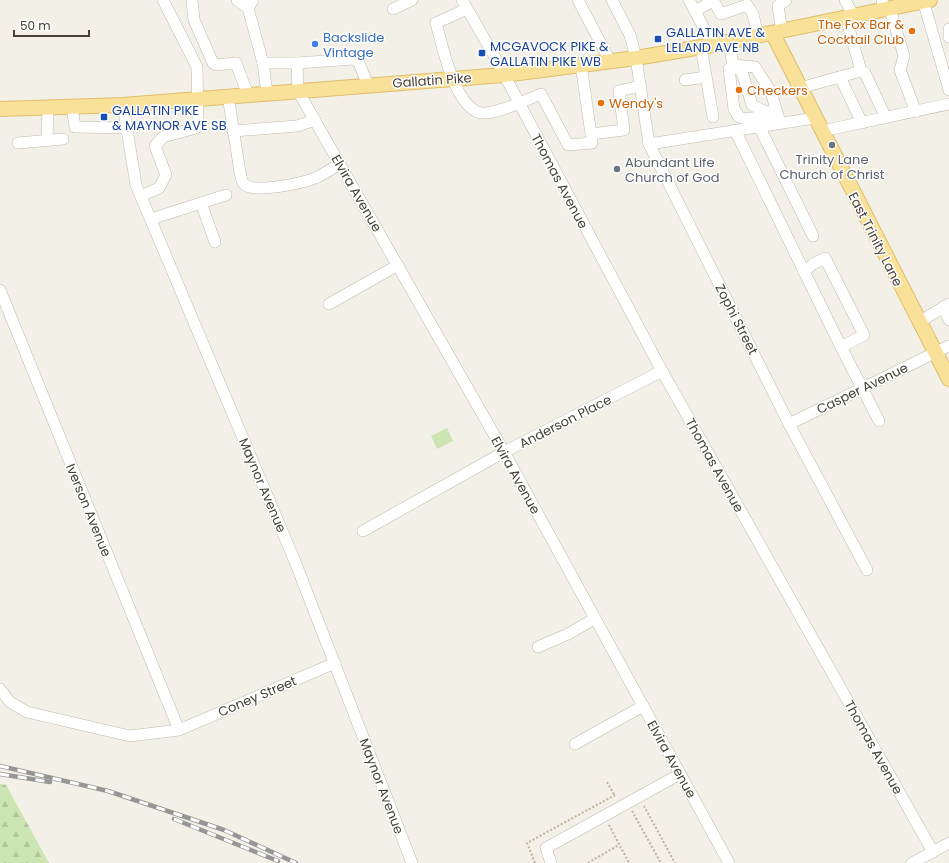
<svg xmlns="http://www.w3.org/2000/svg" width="949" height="863" font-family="Poppins,sans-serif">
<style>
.grass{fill:#cde5b2}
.forest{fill:url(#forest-firs)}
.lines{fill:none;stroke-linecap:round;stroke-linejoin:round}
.minor-casing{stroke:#c1baad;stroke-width:12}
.major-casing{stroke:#debe6a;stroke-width:16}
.path{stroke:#bfb39c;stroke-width:2;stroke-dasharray:2 2;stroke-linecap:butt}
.minor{stroke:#fff;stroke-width:11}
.major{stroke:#fae199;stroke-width:14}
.rail-casing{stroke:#969696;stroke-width:4.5}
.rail{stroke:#fff;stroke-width:3;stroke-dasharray:9;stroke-linecap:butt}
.food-dot{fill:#e8710a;stroke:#fff;stroke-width:1.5}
.transit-dot{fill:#1a4fb4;stroke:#fff;stroke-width:1.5}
.shop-dot{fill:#3f7fe0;stroke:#fff;stroke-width:1.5}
.worship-dot{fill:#6b7280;stroke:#fff;stroke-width:1.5}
.labels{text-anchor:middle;stroke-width:3;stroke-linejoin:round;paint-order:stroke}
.food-label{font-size:13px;fill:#c56008;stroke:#fff;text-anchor:start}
.transit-label{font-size:13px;fill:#164399;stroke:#fff;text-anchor:start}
.shop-label{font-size:13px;fill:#366cbe;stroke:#fff;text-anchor:start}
.street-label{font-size:13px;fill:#464036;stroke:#fff}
.worship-label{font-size:13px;fill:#5b616d;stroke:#fff}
</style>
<defs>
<pattern id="forest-firs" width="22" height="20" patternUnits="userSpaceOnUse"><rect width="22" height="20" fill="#cde5b2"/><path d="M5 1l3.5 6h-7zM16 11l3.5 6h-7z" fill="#b1c69a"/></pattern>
</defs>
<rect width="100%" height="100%" fill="#f3f0e7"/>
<path class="grass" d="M447,428L453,441L437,449L431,436Z"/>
<path class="forest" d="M0,784L6,785L49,863H0Z"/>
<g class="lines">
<g class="minor-casing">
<g id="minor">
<path d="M192,0L194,20L213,63L216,65L236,63L248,95"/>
<path d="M237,0L248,8L263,63L267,93"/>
<path d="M462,0L491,50L662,371L933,852"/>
<path d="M578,0L610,61"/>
<path d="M612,0L630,35L636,58L649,144L789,424L867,570"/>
<path d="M689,0L713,45"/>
<path d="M713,0L721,14L747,5L753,14L758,37"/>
<path d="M845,0L854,17"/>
<path d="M882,0L884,10"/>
<path d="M923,0L949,90"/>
<path d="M248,8L253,0"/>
<path d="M393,9L412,0"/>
<path d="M467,9L436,23C442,44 456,116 486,113C504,111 524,101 541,94L568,145L592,143L591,134"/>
<path d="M890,9L904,56L900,70L916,112"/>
<path d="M695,11L713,1"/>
<path d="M846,18L861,71L865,73L886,118"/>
<path d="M949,29V37"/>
<path d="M782,32L778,6L786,0"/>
<path d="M729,42L733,65L755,67L771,92L779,119"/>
<path d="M701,47L713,117"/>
<path d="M263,63H297L354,59L359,63L368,85"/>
<path d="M297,63L298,91L504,452L729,863"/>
<path d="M581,65L591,134L624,130L619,91L640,86"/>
<path d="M733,65L742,72L752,105L762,110L777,114L746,119L739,117L734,109L729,69Z"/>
<path d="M840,77L862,123"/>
<path d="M685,80L706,77"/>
<path d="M800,88L861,71"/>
<path d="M228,96L240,172C241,176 241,181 244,184C253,194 303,183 315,178C323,175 331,169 339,164"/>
<path d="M123,105L136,185L294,559L412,863"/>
<path d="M72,107L75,127L126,128"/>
<path d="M759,126L813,236"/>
<path d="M735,130L841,347L879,421"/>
<path d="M233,131L297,126L315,120"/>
<path d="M822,131L949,104"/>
<path d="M47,140L48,107"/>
<path d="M18,143L63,139"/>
<path d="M649,144L815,118"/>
<path d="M141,196L159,188L166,175L155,146L163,137L196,128L198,120L197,67L163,0"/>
<path d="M201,203L215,242"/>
<path d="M151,219L226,195"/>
<path d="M804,272L813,264L825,258L864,335L841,347"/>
<path d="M0,290L179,730"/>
<path d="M329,304L398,265"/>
<path d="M943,307L949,320"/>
<path d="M919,322L949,304"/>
<path d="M789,424L949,346"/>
<path d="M363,531L504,452L662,371"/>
<path d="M538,647L568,634L594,619"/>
<path d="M0,689L10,702L27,712L130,736L179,730L335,663"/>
<path d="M575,744L643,706"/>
<path d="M551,863L546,848L680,774"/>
<path d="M912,863L949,843"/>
</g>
</g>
<g class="major-casing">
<g id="major">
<path d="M773,34L949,379"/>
<path d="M0,109L123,105L503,75L636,58L713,45L930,0"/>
</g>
</g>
<g class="path">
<path d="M607,782L615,796"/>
<path d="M644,806L675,863"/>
<path d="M632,811L661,863"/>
<path d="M609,825L629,863"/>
<path d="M535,863L527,843L615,795"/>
<path d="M588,863L619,845"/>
</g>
<use href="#minor" class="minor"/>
<use href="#major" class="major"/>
<g class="rail-casing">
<g id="rail">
<path d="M0,766L108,791L224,830L296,863"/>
<path d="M0,774L50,782"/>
<path d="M174,819L278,861"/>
</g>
</g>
<use href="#rail" class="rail"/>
</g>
<g class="food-dot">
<circle cx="912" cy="31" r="4"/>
<circle cx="739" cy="90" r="4"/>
<circle cx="601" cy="103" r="4"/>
</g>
<g class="transit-dot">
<rect x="654" y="35" width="8" height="8" rx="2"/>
<rect x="478" y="49" width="8" height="8" rx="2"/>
<rect x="100" y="113" width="8" height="8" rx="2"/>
</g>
<circle class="shop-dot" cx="315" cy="44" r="4"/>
<g class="worship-dot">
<circle cx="832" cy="145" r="4"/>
<circle cx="617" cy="169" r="4"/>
</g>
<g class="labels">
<g class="food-label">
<text x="904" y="29" text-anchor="end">The Fox Bar &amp;<tspan x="904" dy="15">Cocktail Club</tspan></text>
<text x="747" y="95">Checkers</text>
<text x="609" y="108">Wendy's</text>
</g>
<g class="transit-label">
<text x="666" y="37">GALLATIN AVE &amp;<tspan x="666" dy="15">LELAND AVE NB</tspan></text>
<text x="490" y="51">MCGAVOCK PIKE &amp;<tspan x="490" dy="15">GALLATIN PIKE WB</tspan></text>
<text x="112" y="115">GALLATIN PIKE<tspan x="112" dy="15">&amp; MAYNOR AVE SB</tspan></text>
</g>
<g class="shop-label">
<text x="323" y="42">Backslide<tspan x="323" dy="15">Vintage</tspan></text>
</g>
<g class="street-label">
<text transform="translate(432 80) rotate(-4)" y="5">Gallatin Pike</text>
<text transform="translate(560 181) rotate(62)" y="5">Thomas Avenue</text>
<text transform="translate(357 193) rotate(60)" y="5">Elvira Avenue</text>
<text transform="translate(876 239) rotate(63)" y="5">East Trinity Lane</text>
<text transform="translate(737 319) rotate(63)" y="5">Zophi Street</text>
<text transform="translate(862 388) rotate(-26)" y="5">Casper Avenue</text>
<text transform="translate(565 421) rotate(-27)" y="5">Anderson Place</text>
<text transform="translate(715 465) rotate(61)" y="5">Thomas Avenue</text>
<text transform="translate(516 475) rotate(61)" y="5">Elvira Avenue</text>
<text transform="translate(263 485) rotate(67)" y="5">Maynor Avenue</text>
<text transform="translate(89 510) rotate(68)" y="5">Iverson Avenue</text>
<text transform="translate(257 696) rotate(-23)" y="5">Coney Street</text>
<text transform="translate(874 747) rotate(61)" y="5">Thomas Avenue</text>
<text transform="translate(672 759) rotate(61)" y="5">Elvira Avenue</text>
<text transform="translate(382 786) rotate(69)" y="5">Maynor Avenue</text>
</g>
<g class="worship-label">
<text x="832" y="164">Trinity Lane<tspan x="832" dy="15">Church of Christ</tspan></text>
<text x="625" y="167" text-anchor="start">Abundant Life<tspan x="625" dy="15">Church of God</tspan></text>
</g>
</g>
<path d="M14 30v6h75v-6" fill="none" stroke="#464036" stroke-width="2"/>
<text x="20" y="30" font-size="12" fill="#464036" stroke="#ffffff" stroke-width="3" paint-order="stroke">50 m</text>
</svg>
